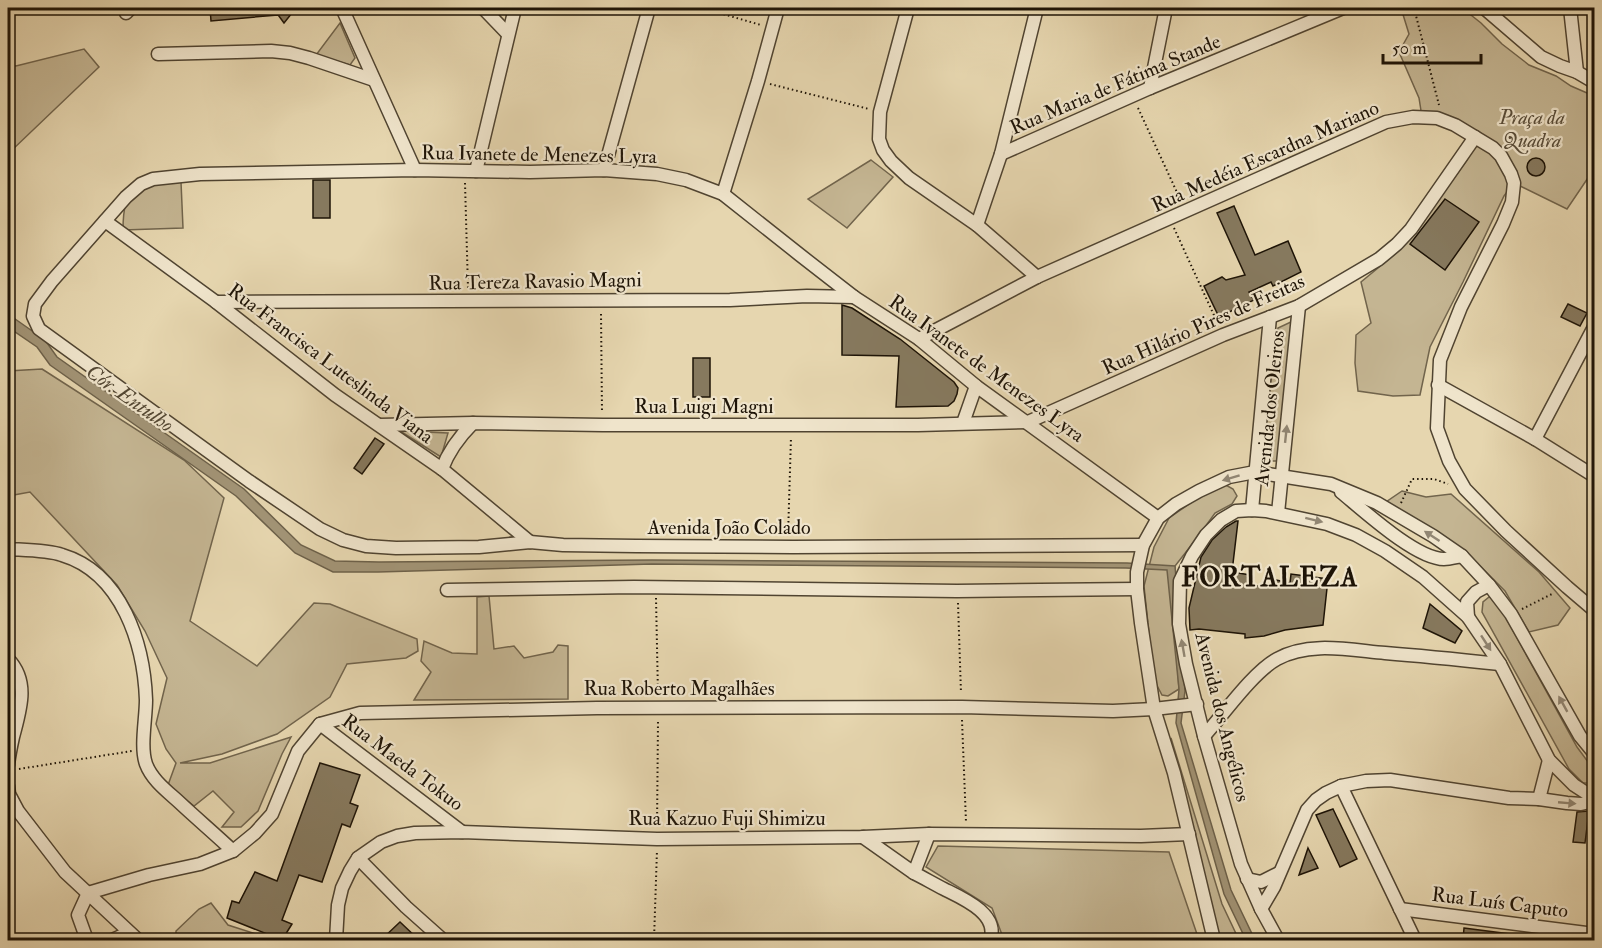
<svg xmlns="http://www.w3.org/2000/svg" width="1602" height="948" font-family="'IM FELL Double Pica',serif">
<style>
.green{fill:#c4b592;stroke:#71644c;stroke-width:1.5}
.water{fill:#a29476;stroke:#6d614a;stroke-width:1.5}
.building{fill:#86795e;stroke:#1e1407;stroke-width:1.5}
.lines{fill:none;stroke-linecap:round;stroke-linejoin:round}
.street-casing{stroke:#504431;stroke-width:15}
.path{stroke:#1e1407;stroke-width:2;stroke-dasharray:1.5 3;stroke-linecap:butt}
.street{stroke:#efe4cb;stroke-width:12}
.oneway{fill:#918673}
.labels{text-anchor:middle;stroke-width:4.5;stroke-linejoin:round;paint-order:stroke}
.street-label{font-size:20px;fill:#1e1407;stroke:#efe4cb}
.park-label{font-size:20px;font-style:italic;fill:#584c38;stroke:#efe4cb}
.water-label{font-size:21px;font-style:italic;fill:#534733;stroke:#efe4cb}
.district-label{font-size:26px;font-weight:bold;letter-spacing:1.5px;fill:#1e1407;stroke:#efe4cb}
</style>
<rect width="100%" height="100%" fill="#e6d6af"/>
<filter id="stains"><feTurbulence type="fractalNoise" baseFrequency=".00333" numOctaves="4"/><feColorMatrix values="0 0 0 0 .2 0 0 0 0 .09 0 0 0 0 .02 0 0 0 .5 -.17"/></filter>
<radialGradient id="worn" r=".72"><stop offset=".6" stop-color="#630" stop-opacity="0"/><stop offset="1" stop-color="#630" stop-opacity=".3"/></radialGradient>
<g class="green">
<path d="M1401,8H1462L1481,23L1502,44L1529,65L1556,76L1571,86L1594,96V169L1567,209L1514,183L1504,196L1463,282L1430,347L1420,395L1393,396L1358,391L1355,363L1356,335L1371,323L1361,282L1395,254L1418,227L1467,160L1472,149L1475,138L1422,117L1419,98L1399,52L1409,34Z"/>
<path d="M340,23L355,58L350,65L316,55Z"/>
<path d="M84,49L99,67L11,151L8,211V64L16,66Z"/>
<path d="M871,160L893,177L847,228L808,199Z"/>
<path d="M181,182L183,228L123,230C123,215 124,190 142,184C153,181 170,182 181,182Z"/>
<path d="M1295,320L1277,461H1260L1278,328Z"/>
<path d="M42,369L184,460L224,498L190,621L257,666L314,603L330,604L417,639L418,651L406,658L347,664L330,697L277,734L222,754L180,763H210L291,737L282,754L258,811L241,827H222L234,812L213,791L194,806L168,785L176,763L166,749L156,724L167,678L145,631L117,585L30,492L8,496V371Z"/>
<path d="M400,431L448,433L441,457Z"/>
<path d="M1224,484L1233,489L1237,496L1232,504L1215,513L1197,538L1175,566L1174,619L1179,689L1168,696L1162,695L1154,680L1144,586L1154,547L1169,518L1202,495Z"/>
<path d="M1402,491L1426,497L1451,494L1539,572L1570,608L1558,625L1529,632L1505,591L1475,561L1428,527L1386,502Z"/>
<path d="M489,596L494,649L514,646L524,658L553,652L558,645L568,646V699L414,700L431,672L421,661L424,641L452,653L477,654V597Z"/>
<path d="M1489,597L1495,599L1500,607L1577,747L1594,770V782L1593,783H1583L1569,769L1482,612L1483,602Z"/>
<path d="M1171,738L1222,904L1239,940H1212Z"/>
<path d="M938,846L1169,852L1199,940H1004L992,908L926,867Z"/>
<path d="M211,903L228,925L275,940H176V931L199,909Z"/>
</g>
<path class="water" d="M8,314L45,340L57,357L244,489L301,545L335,561L379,562L652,560L1127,563L1175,566L1185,691L1181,723L1231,890L1255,940H1246L1224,894L1176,723L1179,689L1167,570L1126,568L652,564L378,572H333L295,553L236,496L50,365L37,347L8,327Z"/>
<g class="building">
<path d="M210,8H296L284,23L276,12L277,15L211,21Z"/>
<circle cx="1536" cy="167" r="9"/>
<rect x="313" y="180" width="17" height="38"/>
<path d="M1445,199L1479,222L1445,270L1410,244Z"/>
<path d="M1234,206L1255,255L1288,241L1301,272L1273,286L1271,282L1249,292L1254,300L1219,317L1204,286L1222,277L1226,280L1245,275L1217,213Z"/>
<path d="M1568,304L1587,313L1580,326L1561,317Z"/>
<path d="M842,305L852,308L900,339L954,382L958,388L957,394L954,401L948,406L896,407L899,356L842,355Z"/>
<rect x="693" y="358" width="17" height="39"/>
<path d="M375,438L384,444L362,474L354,468Z"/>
<path d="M1236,521H1238L1232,572L1250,575V585L1270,587L1271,579L1290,583L1291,574L1328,579L1323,625L1285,630L1264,636L1245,638V634L1199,629L1190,630L1189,608L1201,557L1212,540L1226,527Z"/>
<path d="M1430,604L1462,631L1455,643L1423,628Z"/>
<path d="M320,763L360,775L350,803L358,806L350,827L342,824L322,882L299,875L282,920L292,924L282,940L227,918L232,901L239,903L255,872L277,881Z"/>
<path d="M1333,809L1357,859L1340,867L1316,815Z"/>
<path d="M1589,811L1585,843L1573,842L1577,812Z"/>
<path d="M1308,848L1318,868L1299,875Z"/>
<path d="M400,922L419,940H381Z"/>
<path d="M1464,928L1510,934V940H1463Z"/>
</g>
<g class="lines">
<g class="street-casing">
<g id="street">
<path d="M342,8L415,170"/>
<path d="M483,8L508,34"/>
<path d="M908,8L880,112L879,139L883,150L891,161L909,178L977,225L1037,277"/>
<path d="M1484,8L1541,57L1560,66L1577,72L1594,82"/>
<path d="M1570,8L1577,72"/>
<path d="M126,13L131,8"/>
<path d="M158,54L271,51L290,53L309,58L374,80"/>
<path d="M1150,88L1166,8"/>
<path d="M1001,154L1150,88L1343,8"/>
<path d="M604,170L649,8"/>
<path d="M476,171L515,8"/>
<path d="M723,194L758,81L778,8"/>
<path d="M105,221L216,302L335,395L442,469L530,542"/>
<path d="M977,225L1001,154L1037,8"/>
<path d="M216,302L730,300L807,296L854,297"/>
<path d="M919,339L1037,277L1386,122L1413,117L1437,118L1455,125L1493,148L1501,156L1511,174L1514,183L1512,202L1503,224L1461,307L1440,360L1437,428L1449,461L1465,489L1506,531L1567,587L1594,610"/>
<path d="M1438,385L1535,439L1594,476"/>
<path d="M963,423L976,386"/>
<path d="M380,425L473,423L603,425H918L1028,422L1223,335L1299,306L1379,259L1397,244L1411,229L1475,137"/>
<path d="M1535,439L1594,327"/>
<path d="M442,469C449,450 459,437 473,423"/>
<path d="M1341,492C1363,510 1416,559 1444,559C1450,559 1456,557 1462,556"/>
<path d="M1252,510L1270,317"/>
<path d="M1278,513L1299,306"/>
<path d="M1143,545L793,547L636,546L563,545L530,542L479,547L396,548L366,546L343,540L320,529L249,481L39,329L33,316L35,304L52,281L126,197L141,184L153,179L200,174L415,170L530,172L604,170L657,174L686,180L723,194L800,255L854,297L919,339L976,386L1158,518"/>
<path d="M8,549C23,550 48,550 62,555C122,573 144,644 146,700C146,719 140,747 146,764C152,780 167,791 179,802C196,818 215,834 233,851"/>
<path d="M447,590L634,587L957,591L1137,589"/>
<path d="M1468,617L1467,602L1476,592L1489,585"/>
<path d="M8,659C30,682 20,710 13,737C11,746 9,756 8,765"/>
<path d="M320,724L462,832"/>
<path d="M1204,736C1223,715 1253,672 1277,659C1309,641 1350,650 1385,653C1423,656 1462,660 1500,664"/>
<path d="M8,786L9,794L18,811L65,872L138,940"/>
<path d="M1341,786L1415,940"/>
<path d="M1539,799L1549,760"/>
<path d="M929,834L914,873C924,878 934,884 944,889C962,898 1000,914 990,940"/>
<path d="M863,837L914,873"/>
<path d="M358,858L406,907L443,940"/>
<path d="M1247,879L1261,882L1279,873"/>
<path d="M88,893L149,875L200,864L233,851L255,833L272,814L298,751L320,724L360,713L597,708L962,707L1113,711L1154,709L1197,704"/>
<path d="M1261,909L1274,887L1307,810L1316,800L1326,793L1341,786L1366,781L1390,780L1509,798L1539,799L1567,803L1581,804L1594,801"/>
<path d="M1400,909L1594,934"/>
<path d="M87,940L78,915L88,893"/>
<path d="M112,940L128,933"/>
<path d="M336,940L338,905L342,888L350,871L358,858L381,842L397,836L415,833L462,832L657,839L863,837L929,834L1141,836L1189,834"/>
<path d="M1214,940L1174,773L1154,709L1141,623L1137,589V572L1143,545L1158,518L1176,504L1199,491L1229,477L1255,472L1331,484L1377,503L1433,536L1462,556L1489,585L1511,614L1580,736L1594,753"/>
<path d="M1278,940L1261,909L1241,864L1204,736L1186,664L1179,624L1180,581L1192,556L1206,535L1221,520L1236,511L1252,510L1266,511L1327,524L1356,535L1385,551L1423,577L1468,617L1500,664L1549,760L1574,785L1594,798"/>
</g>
</g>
<g class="path">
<path d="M702,8L761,25"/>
<path d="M1414,8L1439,105"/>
<path d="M770,84L869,109"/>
<path d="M1138,108L1181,201"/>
<path d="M465,183L468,288"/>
<path d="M1174,228L1218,324"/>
<path d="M601,314L602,413"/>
<path d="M1401,503L1412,479H1434L1448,484"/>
<path d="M788,536L791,437"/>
<path d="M656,598L658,695"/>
<path d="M958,603L961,693"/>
<path d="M1522,609L1554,593"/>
<path d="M962,720L966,822"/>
<path d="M19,769L132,751"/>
<path d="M657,827L658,721"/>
<path d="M654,940L657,850"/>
</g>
<use href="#street" class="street"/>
</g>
<defs><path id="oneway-solid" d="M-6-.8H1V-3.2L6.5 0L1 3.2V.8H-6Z" transform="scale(1.5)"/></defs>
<g class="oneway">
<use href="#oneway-solid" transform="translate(1286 434) rotate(-84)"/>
<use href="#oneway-solid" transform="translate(1231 478) rotate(163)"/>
<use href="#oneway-solid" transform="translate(1314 520) rotate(14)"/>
<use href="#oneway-solid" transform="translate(1432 536) rotate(-147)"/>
<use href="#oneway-solid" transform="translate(1486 643) rotate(57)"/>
<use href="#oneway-solid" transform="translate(1183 648) rotate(-100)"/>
<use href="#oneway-solid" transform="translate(1563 704) rotate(-119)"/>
<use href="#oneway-solid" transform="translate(1567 803) rotate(5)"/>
</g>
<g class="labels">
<g class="street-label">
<text transform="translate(1115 84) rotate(-23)" y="7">Rua Maria de Fátima Stande</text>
<text transform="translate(539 154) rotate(1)" y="7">Rua Ivanete de Menezes Lyra</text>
<text transform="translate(1265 156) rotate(-24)" y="7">Rua Medéia Escardna Mariano</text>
<text transform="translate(535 281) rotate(-1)" y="7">Rua Tereza Ravasio Magni</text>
<text transform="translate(1203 324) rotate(-24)" y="7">Rua Hilário Pires de Freitas</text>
<text transform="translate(331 363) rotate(37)" y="7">Rua Francisca Luteslinda Viana</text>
<text transform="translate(987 368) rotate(36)" y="7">Rua Ivanete de Menezes Lyra</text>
<text x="704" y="413">Rua Luigi Magni</text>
<text transform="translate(1269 408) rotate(-84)" y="7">Avenida dos Oleiros</text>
<text x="729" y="534">Avenida João Colado</text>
<text x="679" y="695">Rua Roberto Magalhães</text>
<text transform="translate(1223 717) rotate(76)" y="7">Avenida dos Angélicos</text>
<text transform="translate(403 762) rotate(37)" y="7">Rua Maeda Tokuo</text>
<text x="727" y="825">Rua Kazuo Fuji Shimizu</text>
<text transform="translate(1500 902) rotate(7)" y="7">Rua Luís Caputo</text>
</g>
<g class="park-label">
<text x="1532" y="124">Praça da<tspan x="1532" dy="23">Quadra</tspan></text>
</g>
<g class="water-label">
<text transform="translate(130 398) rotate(35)" y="7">Cór. Entulho</text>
</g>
<g class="district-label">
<text x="1270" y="586">FORTALEZA</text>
</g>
</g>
<rect width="1602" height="948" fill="none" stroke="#e6d6af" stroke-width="30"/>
<rect x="9" y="9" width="1584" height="930" fill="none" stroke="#1e1407" stroke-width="3"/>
<rect x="15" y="15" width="1572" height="918" fill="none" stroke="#1e1407" stroke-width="1.5"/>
<path d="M1383 54v9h98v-9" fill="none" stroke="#1e1407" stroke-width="3"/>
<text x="1392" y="54" font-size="18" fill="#1e1407" stroke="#efe4cb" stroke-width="4.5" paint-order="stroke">50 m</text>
<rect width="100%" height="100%" filter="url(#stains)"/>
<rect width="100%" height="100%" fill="url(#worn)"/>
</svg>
